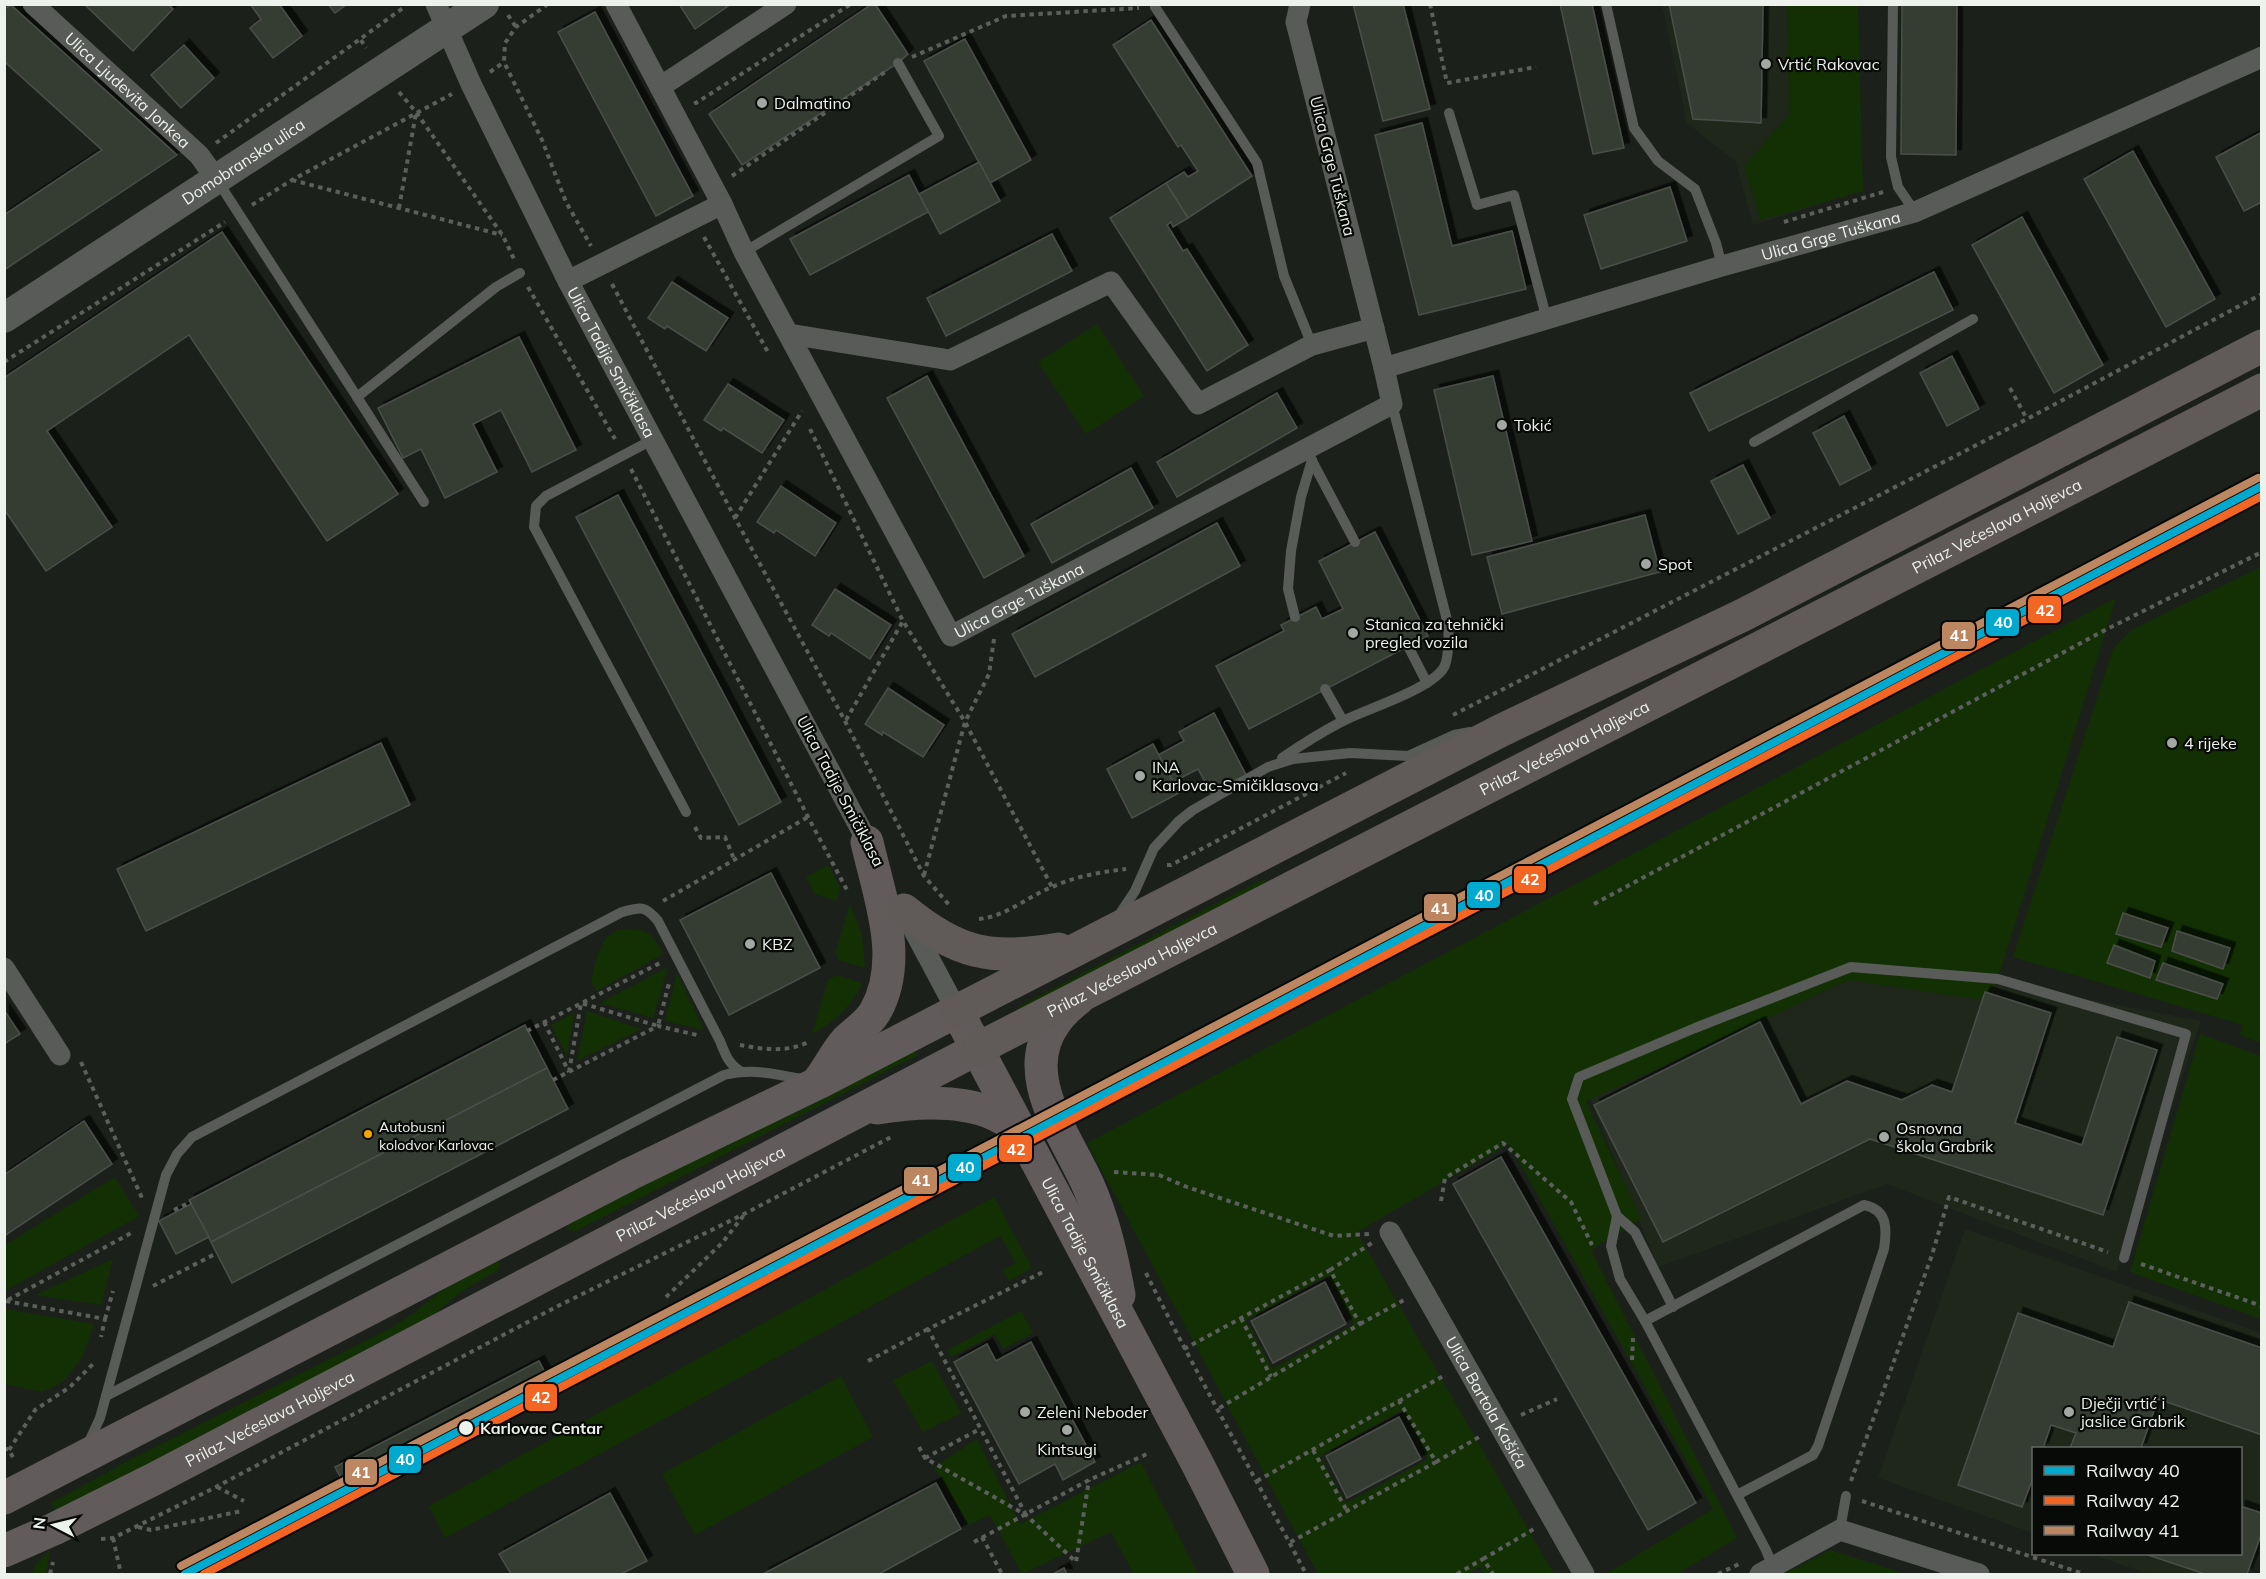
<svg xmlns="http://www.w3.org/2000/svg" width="2266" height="1579" font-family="Mulish,sans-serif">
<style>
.built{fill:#1e271a}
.green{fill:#123004;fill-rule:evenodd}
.building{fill:#343e31;stroke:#4b4e4a;stroke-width:1.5;filter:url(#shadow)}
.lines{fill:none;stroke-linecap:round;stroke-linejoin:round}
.path{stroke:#5c5f5b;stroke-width:4;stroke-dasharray:4.5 4.5;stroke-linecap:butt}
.service{stroke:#585b57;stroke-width:10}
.minor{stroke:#585b57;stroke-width:21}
.secondary{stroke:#585b57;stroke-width:30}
.primary{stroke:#615c5b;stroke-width:33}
.trunk{stroke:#605a59;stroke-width:33}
.rail-1-casing{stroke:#080a07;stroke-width:12}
.rail-2-casing{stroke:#080a07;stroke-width:12}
.rail-3-casing{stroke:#080a07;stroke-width:12}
.rail-1{stroke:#00a9ce;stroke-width:8}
.rail-2{stroke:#f26522;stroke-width:8}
.rail-3{stroke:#bb8660;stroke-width:8}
.poi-dot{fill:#a4a8a3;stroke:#080a07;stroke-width:2}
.bus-dot{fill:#f7a600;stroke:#080a07;stroke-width:2}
.stop-dot{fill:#edf2ec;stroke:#080a07;stroke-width:2}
.labels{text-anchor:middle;stroke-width:4.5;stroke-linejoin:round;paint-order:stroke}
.bus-label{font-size:14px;fill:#edf2ec;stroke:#080a07;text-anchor:start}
.poi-label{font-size:16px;fill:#edf2ec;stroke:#080a07;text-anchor:start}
.street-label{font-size:16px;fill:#edf2ec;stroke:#080a07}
.stop-label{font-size:16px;font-weight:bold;fill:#edf2ec;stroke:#080a07;text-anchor:start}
.line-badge{stroke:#080a07;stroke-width:2}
.badge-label{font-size:16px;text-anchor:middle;font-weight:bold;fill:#fff}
</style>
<defs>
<filter id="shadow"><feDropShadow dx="5.5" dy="-5.5" stdDeviation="0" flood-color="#0009"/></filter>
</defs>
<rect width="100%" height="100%" fill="#1c201b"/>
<g class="built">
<path d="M1662,5H1856L1863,191L1753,225L1736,162L1687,123Z"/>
<path d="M1833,950L2201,1021L2117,1272L1887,1184L1658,1267L1586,1089Z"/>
<path d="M1965,1229L2261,1333L2262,1545L2251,1574H2149L2090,1554H2240V1448H2034L2033,1533L1878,1478Z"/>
</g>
<g class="green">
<path d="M1787,5H1858L1863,191L1761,220L1744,166L1789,115Z"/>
<path d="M1097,324L1144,396L1086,434L1038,362Z"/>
<path d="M2261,567V1043L2240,1035L2243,1025L2013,957L2113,649L2133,629Z"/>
<path d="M2116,598L1991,1001L1848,980L1760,1022L1586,1101L1641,1219L1591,1250L1737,1538L1677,1574H1606L1713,1509L1509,1144L1357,1232L1554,1574H1484L1480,1567L1466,1574H1318L1087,1143ZM1327,1276L1354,1324L1272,1369L1246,1320ZM1401,1411L1428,1459L1346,1503L1320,1456Z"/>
<path d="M828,865L840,887L837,901L815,894L806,877Z"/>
<path d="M1266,880L1268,883L1022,1015L1018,1007L1259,881Z"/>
<path d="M850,904L862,935L865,968L839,960L835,953Z"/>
<path d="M626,929C650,930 652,933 663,954L597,991L591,981C597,960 600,929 626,929Z"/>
<path d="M668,967L653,1018L600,1003Z"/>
<path d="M677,973L704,1030L665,1021Z"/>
<path d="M837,975L862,983C852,1006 834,1022 812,1034L828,980Z"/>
<path d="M587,1011L641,1029L577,1061Z"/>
<path d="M574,1013L567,1056L551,1025Z"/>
<path d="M2200,1034L2261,1056V1319L2130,1272Z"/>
<path d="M915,1049L918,1055L574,1232L567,1229L568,1222Z"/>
<path d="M115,1177L139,1216L5,1291V1245Z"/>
<path d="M994,1197L1032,1268L1009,1281L1003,1270L1016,1263L1000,1236L445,1538L429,1506Z"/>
<path d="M113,1259L101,1305L35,1295Z"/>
<path d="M491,1262H499L500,1266L497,1271L459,1293L434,1315L57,1513L51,1503L124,1463L391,1328L417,1311L452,1282Z"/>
<path d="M6,1309L94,1324L82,1358L63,1382L42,1392L5,1384Z"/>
<path d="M1021,1311L1033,1333L1003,1349L995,1334L951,1357L947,1350Z"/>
<path d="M932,1361L961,1413L923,1432L893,1380Z"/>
<path d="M841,1376L873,1437L695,1535L662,1474Z"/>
<path d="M977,1439L1020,1524L1141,1462L1198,1574H1134L1111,1532L1022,1574L990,1515L969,1525L934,1467Z"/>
<path d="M50,1550L46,1574H32L36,1564Z"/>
<path d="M1830,1550L1906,1574H1784Z"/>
</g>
<g class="building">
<path d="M84,4H168L173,9L133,51Z"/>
<path d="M250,4H279L302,36L273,58L250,28L261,19Z"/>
<path d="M328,4H347L335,13Z"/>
<path d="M679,4H731L695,29Z"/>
<path d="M872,4H875L908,54L898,63L742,165L709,114Z"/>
<path d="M1353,4H1403L1430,109L1383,121Z"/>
<path d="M1560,4H1592L1624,148L1593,154Z"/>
<path d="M1669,4H1763L1761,123L1693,119Z"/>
<path d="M1902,4H1957L1956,155L1901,154Z"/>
<path d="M11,5L177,155L4,270V215L102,150L6,63L4,64V9Z"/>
<path d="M595,12L693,196L656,216L558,32Z"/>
<path d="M1151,20L1252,176L1188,218L1166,183L1184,172L1188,177L1198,171L1181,145L1178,147L1113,45Z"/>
<path d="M965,39L1031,160L990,183L924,61Z"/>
<path d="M184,45L214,78L181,108L151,75Z"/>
<path d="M1422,123L1452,246L1512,231L1526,289L1419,315L1375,135Z"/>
<path d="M2262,132V202L2244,211L2216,157Z"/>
<path d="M2133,151L2215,299L2166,327L2084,179Z"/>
<path d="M979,162L1000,201L940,234L919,194Z"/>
<path d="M909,175L928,212L810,275L790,239Z"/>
<path d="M1166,183L1188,218L1173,227L1171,222L1167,225L1183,251L1187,249L1248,345L1207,371L1110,218Z"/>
<path d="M1670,187L1687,241L1601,269L1584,215Z"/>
<path d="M2022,217L2103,365L2054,393L1972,245Z"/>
<path d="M222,232L398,494L327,541L189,335L47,431L112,527L46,571L4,509V378Z"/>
<path d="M1052,234L1072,271L946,336L927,298Z"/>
<path d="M1934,272L1953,310L1709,431L1690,393Z"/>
<path d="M672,282L728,318L706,351L667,326L665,329L648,318Z"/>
<path d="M519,337L576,450L532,472L501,410L473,424L497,472L445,498L421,449L403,458L378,408Z"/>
<path d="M1952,356L1979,409L1947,426L1920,373Z"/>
<path d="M927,376L1024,556L984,578L887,398Z"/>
<path d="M1493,376L1532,541L1472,555L1434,390Z"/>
<path d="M728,384L784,420L762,453L723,428L721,431L704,420Z"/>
<path d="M1277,393L1297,428L1177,497L1157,462Z"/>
<path d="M1844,416L1871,469L1840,485L1813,433Z"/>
<path d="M1743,465L1770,518L1738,534L1711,481Z"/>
<path d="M1131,468L1153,508L1052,563L1031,524Z"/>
<path d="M781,486L836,523L815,556L776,530L774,533L757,522Z"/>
<path d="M618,495L781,802L739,825L576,517Z"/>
<path d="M1645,515L1660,572L1502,614L1487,557Z"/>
<path d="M1217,523L1240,566L1035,677L1012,634Z"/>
<path d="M1375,532L1428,636L1249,729L1216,666L1284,631L1281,625L1316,607L1322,619L1343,609L1319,561Z"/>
<path d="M835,589L891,625L870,659L831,633L829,636L812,625Z"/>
<path d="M888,688L944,725L923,757L883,732L882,735L865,724Z"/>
<path d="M1214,713L1246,775L1211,793L1198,769L1173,782L1158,755L1184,741L1179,732Z"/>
<path d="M381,743L410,805L146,931L117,869Z"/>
<path d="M1153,744L1179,793L1132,818L1107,769Z"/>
<path d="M771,873L820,968L729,1015L680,920Z"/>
<path d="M2123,913L2168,928L2161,947L2116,934Z"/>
<path d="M2177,931L2230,948L2223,969L2172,951Z"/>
<path d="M2114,945L2155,961L2150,978L2107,963Z"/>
<path d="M2163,963L2223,984L2217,999L2156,980Z"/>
<path d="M1985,992L2051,1013L2015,1123L2082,1145L2117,1037L2157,1050L2103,1215L1870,1139L1663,1242L1594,1105L1760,1022L1801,1104L1847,1081L1902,1100L1932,1085L1952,1092Z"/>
<path d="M4,1010L20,1034L4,1044Z"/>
<path d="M525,1025L547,1068L211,1242L189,1200Z"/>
<path d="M547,1068L568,1109L232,1283L211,1242Z"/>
<path d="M84,1121L112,1164L4,1236V1175Z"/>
<path d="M1501,1157L1696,1503L1648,1530L1453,1184Z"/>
<path d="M191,1204L209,1237L176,1254L159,1221Z"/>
<path d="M1325,1282L1346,1324L1273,1363L1251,1321Z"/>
<path d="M2129,1302L2262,1348V1435L2158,1399L2141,1448H2070L2076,1433L2051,1425L2043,1448H2034V1475L2022,1507L1958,1485L2018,1313L2113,1347Z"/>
<path d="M1031,1342L1095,1462L1063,1480L1055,1464L1019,1484L954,1362L987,1344L996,1361Z"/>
<path d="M539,1361L548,1378L344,1484L335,1467Z"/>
<path d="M1399,1417L1421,1459L1347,1498L1326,1456Z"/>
<path d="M936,1483L961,1529L879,1574H763Z"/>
<path d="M610,1493L647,1561L621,1574H511L499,1554Z"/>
<path d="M2240,1506L2262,1513V1532L2247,1574H2205L2145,1554H2240Z"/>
<path d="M1064,1568L1067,1574H1053Z"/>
</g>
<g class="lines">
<g class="path">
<path d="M548,4L516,27L505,43L504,62L542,140L566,202L591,246"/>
<path d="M1430,4L1447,83L1536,67"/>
<path d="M508,15L516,27"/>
<path d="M361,40L366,48"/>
<path d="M912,57L1006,16L1139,8"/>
<path d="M490,72L504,62"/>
<path d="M399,92L416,112L503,236L514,259"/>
<path d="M695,101L696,103L851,4"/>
<path d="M216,143L403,8L404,4"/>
<path d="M732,176L885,72"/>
<path d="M292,180L502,235"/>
<path d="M252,205L292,180L452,94"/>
<path d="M399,208L416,113"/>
<path d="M1784,222L1883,192"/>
<path d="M704,237L769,354"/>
<path d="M612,284L735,518L845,721L924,876L950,906"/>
<path d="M528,287L615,439"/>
<path d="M4,362L225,222"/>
<path d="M2010,388L2027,419"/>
<path d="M810,429L903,621L965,722L1052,887"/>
<path d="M631,469L808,817L847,890"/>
<path d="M735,518L802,411"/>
<path d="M1453,715L2027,419L2262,294"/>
<path d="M846,720L903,621"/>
<path d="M695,827L701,838L725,837L734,859"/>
<path d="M1167,865H1171L1346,773"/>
<path d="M924,875L965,722L989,674L994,639"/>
<path d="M663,901L808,817"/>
<path d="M1594,904L2107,629L2262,552"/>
<path d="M979,919C1007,916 1027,897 1052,887C1076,876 1101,872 1126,869"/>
<path d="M544,1022L569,1072"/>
<path d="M527,1031L660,963"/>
<path d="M740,1045C761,1049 788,1053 808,1042"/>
<path d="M81,1062L142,1198"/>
<path d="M569,1072L581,1003L658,1026L669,983"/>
<path d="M553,1080L658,1026L697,1035"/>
<path d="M1114,1172L1159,1175L1187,1187L1334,1236L1369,1234"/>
<path d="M1441,1201L1445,1178L1503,1143L1571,1202L1592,1245"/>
<path d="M174,1210L191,1202"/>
<path d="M2141,1264L2262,1306"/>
<path d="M1330,1270L1372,1243"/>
<path d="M1146,1273C1197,1375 1253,1473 1306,1574"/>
<path d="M153,1286L217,1253"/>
<path d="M666,1297L722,1243L744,1215"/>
<path d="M8,1300L133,1232"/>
<path d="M6,1301L105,1319L101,1337"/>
<path d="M1241,1318L1271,1377"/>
<path d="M105,1319L113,1291"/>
<path d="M1360,1324L1404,1300"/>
<path d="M1184,1349L1330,1270L1360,1324L1216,1410"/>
<path d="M1632,1360L1633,1338"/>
<path d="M868,1361L928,1329"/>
<path d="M1399,1401L1445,1375"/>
<path d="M1521,1415L1557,1399"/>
<path d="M919,1447L925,1458L1026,1515L1076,1562L1089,1480"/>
<path d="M4,1448L9,1450L15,1461"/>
<path d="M9,1450L35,1410L70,1387L95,1362"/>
<path d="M1313,1450L1347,1511"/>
<path d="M925,1458L980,1429"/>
<path d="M1436,1462L1479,1437"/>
<path d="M1257,1481L1399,1401L1436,1462L1289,1543"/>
<path d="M1851,1481L1932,1255L1949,1197L2108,1252"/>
<path d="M217,1487L244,1501"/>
<path d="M1862,1501L2084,1574"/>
<path d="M1026,1515L928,1329L1045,1271"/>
<path d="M138,1527L151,1530L242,1511"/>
<path d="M982,1537L1002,1574"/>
<path d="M113,1538L121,1574"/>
<path d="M101,1539L113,1538L216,1487L558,1306L746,1213L893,1136"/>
<path d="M974,1542L1089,1480L1147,1454"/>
<path d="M1483,1559L1534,1529"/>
<path d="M50,1574L53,1562"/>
<path d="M1457,1574L1483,1559L1493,1574"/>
<path d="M1718,1574L1739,1564"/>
</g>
<g class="service">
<path d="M1606,4L1634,128L1658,161L1695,189L1716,243L1722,266"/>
<path d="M1893,4L1891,157L1898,187L1915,212"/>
<path d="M1155,7L1257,163L1284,276L1312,345"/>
<path d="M1449,113L1477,205L1514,195L1547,320"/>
<path d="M217,180L357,397L496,287L520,273"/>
<path d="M744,252L939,136L898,63"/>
<path d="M357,397L424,502"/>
<path d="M652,440L546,496L536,506L534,527L686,812"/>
<path d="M1754,442L1973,319"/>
<path d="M1310,457L1355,542"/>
<path d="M1295,617L1288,589L1291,551L1301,497L1312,460"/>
<path d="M1408,646L1427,683"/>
<path d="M1325,689L1343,721"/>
<path d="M1282,758C1301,745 1320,733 1341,722C1366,709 1427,691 1443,669C1449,661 1449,635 1448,624L1392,404"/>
<path d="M1119,915L1135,891L1154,848L1179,821L1193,810L1268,767L1293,759L1350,753L1408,756L1454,735L1470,732"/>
<path d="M1617,1216L1611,1246L1620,1279L1645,1321"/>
<path d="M1673,1307L1635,1232L1617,1216L1572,1099L1579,1077L1695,1028L1851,967L1998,979L2186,1034L2124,1258"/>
<path d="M106,1396L166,1175L177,1154L192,1137L622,912C641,907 645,905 658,921L720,1041C725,1054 728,1063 740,1071"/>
<path d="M87,1446L100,1418L106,1396L724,1075C752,1068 777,1074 806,1080"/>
<path d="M1737,1495L1813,1455L1818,1446L1884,1249C1887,1229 1888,1210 1864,1205L1645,1321L1766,1550L1773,1567"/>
<path d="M1840,1530L1846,1496"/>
</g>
<g class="minor">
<path id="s1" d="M33,4L199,155L217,180"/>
<path id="s2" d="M436,4L471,84L568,281L873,852"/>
<path d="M616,4L660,87L786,4"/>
<path d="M660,87L722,204"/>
<path id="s3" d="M568,281L722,204L744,252L951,636L1392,404L1384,368L1296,22L1300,4"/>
<path d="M789,334L950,360L1111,282L1198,404L1312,345L1374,328"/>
<path id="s4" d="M1384,368L1722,266L1915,212L2262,57"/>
<path d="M908,919L957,1011"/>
<path d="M4,968L60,1055"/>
<path id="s5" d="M1390,1232L1584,1574"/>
<path d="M1760,1574L1840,1530L1979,1574"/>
</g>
<path class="secondary" id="s6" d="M4,318L484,4"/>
<g class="primary">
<path d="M1079,998C1071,1005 1062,1012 1056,1021C1016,1074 1066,1135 1088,1185C1104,1221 1112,1257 1119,1295"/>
<path d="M820,1079C829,1067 836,1052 846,1041C856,1031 868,1024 875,1012C905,960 879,896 867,842"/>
<path d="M877,1108C914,1102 959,1099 994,1114C1003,1118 1011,1123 1019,1128"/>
<path id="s7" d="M4,1498L630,1174L818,1083L957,1011L1197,1463L1253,1574"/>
<path id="s8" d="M4,1551L54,1529L154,1479L977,1049"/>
</g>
<g class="trunk">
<path d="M904,910C958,954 991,961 1059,949"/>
<path d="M957,1011L1500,731L1743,615L2262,346"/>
<path id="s9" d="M977,1049L2262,390"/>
</g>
<g class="rail-1-casing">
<path id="rail-1" d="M185,1574L998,1150L2262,486"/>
</g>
<g class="rail-2-casing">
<path id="rail-2" d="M204,1574L2262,496"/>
</g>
<g class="rail-3-casing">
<path id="rail-3" d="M181,1566L994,1142L2258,478"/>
</g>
<use href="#rail-1" class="rail-1"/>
<use href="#rail-2" class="rail-2"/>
<use href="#rail-3" class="rail-3"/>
</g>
<g class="poi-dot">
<circle cx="1766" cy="64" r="6"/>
<circle cx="762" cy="103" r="6"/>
<circle cx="1502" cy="425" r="6"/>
<circle cx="1646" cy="564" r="6"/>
<circle cx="1353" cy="633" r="6"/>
<circle cx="2172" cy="743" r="6"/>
<circle cx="1140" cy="776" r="6"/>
<circle cx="750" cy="944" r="6"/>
<circle cx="1884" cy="1137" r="6"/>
<circle cx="1025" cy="1412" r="6"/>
<circle cx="2069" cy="1412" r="6"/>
<circle cx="1067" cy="1430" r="6"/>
</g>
<circle class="bus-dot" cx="368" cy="1134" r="5"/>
<circle class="stop-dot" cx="466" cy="1428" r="8"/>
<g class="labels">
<g class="bus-label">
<text x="379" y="1132">Autobusni<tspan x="379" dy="18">kolodvor Karlovac</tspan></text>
</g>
<g class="poi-label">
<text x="1778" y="70">Vrtić Rakovac</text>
<text x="774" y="109">Dalmatino</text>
<text x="1514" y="431">Tokić</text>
<text x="1658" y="570">Spot</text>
<text x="1365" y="630">Stanica za tehnički<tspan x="1365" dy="18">pregled vozila</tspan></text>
<text x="2184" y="749">4 rijeke</text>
<text x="1152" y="773">INA<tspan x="1152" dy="18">Karlovac-Smičiklasova</tspan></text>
<text x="762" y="950">KBZ</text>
<text x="1896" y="1134">Osnovna<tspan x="1896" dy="18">škola Grabrik</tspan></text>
<text x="2081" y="1409">Dječji vrtić i<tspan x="2081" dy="18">jaslice Grabrik</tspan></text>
<text x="1037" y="1418">Zeleni Neboder</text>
<text x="1067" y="1455" text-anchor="middle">Kintsugi</text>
</g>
<g class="street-label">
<text dy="6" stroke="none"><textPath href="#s1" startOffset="128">Ulica Ljudevita Jonkea</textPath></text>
<text dy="6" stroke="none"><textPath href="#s6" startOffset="286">Domobranska ulica</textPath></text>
<text transform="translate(1333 166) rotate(76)" y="6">Ulica Grge Tuškana</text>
<text dy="6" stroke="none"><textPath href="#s4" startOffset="466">Ulica Grge Tuškana</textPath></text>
<text dy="6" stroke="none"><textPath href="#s2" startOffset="399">Ulica Tadije Smičiklasa</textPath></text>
<text dy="6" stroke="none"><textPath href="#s9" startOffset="1146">Prilaz Većeslava Holjevca</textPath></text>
<text dy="6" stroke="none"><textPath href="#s3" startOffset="738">Ulica Grge Tuškana</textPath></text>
<text dy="6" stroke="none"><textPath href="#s9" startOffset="660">Prilaz Većeslava Holjevca</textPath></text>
<text transform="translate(841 791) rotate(62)" y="6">Ulica Tadije Smičiklasa</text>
<text dy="6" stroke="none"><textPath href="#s9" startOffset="174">Prilaz Većeslava Holjevca</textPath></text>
<text dy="6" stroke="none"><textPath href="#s8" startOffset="783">Prilaz Većeslava Holjevca</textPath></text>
<text dy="6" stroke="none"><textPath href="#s7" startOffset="1344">Ulica Tadije Smičiklasa</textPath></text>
<text dy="6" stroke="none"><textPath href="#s5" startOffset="196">Ulica Bartola Kašića</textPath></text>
<text dy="6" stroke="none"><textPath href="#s8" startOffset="297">Prilaz Većeslava Holjevca</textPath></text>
</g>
<g class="stop-label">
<text x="480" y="1434">Karlovac Centar</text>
</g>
</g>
<g class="line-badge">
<rect x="2027" y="595" width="35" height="29" rx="6" fill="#f26522"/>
<rect x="1985" y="608" width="35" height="29" rx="6" fill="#00a9ce"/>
<rect x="1941" y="621" width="35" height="29" rx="6" fill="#bb8660"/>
<rect x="1513" y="865" width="34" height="29" rx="6" fill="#f26522"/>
<rect x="1466" y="881" width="35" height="28" rx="6" fill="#00a9ce"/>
<rect x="1423" y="893" width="34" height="29" rx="6" fill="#bb8660"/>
<rect x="998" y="1134" width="35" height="29" rx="6" fill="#f26522"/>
<rect x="947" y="1153" width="35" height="29" rx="6" fill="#00a9ce"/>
<rect x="903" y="1166" width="35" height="29" rx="6" fill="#bb8660"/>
<rect x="524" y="1383" width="34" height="29" rx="6" fill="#f26522"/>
<rect x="388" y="1445" width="34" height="29" rx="6" fill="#00a9ce"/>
<rect x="344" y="1458" width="34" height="28" rx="6" fill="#bb8660"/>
</g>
<g class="badge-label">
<text x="2045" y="616">42</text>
<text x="2003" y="628">40</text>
<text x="1959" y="641">41</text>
<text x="1530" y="885">42</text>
<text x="1484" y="901">40</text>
<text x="1440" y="914">41</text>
<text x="1016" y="1155">42</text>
<text x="965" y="1173">40</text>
<text x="921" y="1186">41</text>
<text x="541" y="1403">42</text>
<text x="405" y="1465">40</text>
<text x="361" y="1478">41</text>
</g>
<rect width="2266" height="1579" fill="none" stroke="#edf2ec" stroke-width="12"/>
<rect x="2032" y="1447" width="210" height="108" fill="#080a07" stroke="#646763" stroke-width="1.5"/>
<rect x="2044" y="1466" width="30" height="9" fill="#00a9ce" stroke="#646763" stroke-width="1.5"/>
<text x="2086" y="1477" font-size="18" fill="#edf2ec">Railway 40</text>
<rect x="2044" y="1496" width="30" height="9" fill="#f26522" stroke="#646763" stroke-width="1.5"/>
<text x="2086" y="1507" font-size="18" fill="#edf2ec">Railway 42</text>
<rect x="2044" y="1526" width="30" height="9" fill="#bb8660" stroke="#646763" stroke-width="1.5"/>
<text x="2086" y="1537" font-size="18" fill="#edf2ec">Railway 41</text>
<g transform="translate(54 1525) rotate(277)" stroke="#080a07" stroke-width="4.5" paint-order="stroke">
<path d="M0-4.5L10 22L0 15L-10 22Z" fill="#edf2ec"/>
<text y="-9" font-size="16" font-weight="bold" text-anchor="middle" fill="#edf2ec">N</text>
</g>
</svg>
